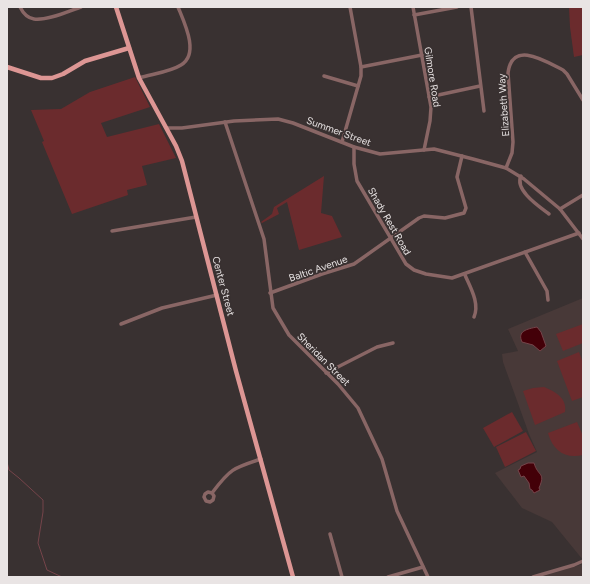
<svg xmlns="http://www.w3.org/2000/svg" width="590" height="584" font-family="Figtree,sans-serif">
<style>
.built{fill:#483938}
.green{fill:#6b2b2d}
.water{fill:#430008;stroke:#75444a}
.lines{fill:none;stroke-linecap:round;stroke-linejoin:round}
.stream{stroke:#75444a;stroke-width:1}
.minor{stroke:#896665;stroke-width:3.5}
.major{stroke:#dd9694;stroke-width:4.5}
.labels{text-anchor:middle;stroke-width:3.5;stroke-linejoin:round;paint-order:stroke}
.street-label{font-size:10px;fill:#e9e4e4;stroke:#393131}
</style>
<rect width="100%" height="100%" fill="#393131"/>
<g class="built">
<path d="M583,298V560L552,522L522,508L495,473L537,452L529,434L503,362L502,354L518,351L508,329Z"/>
<path d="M583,564V577H540Z"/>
</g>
<g class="green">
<path d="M569,7H583V55L574,57L570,27Z"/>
<path d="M135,77L150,107L101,123L107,137L159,124L176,158L142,166L147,185L127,190L128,195L72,214L42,142L44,141L31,110L61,109L90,92Z"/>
<path d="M324,176L321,213L332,216L342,237L299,250L287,202L277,208L279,214L262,223L261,222L272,214L274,207Z"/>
<path d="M583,324V343L563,351L556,334Z"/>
<path d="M579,352L583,363V397L572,401L557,361Z"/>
<path d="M544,387C556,392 567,398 565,412L535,425L523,391L533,388Z"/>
<path d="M512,412L523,431L494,447L483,428Z"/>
<path d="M577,422L583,436V455C565,459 553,451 548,433Z"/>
<path d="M526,432L536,451L505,467L496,447Z"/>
</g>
<g class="water">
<path d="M537,327L541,332L546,346L540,351L533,345L522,342C517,331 527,329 537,327Z"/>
<path d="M528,463H534C538,477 546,472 539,488L540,490L534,493L532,490L530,489L529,483L524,476L521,477L518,470L520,469L521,466Z"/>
</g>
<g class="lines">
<path class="stream" d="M7,462L9,470L19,478L43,500V512L38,543L47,570L62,577"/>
<g class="minor">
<path d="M20,7C23,13 27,18 34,19C47,21 69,11 81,7"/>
<path d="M413,7L431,107L430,121L424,150"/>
<path d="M471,7L484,111"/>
<path d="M414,15L457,7"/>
<path d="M361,67L422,55"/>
<path d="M324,76L358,86"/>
<path d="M139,78C152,74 170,72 181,65C200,54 184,22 178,7"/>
<path d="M429,97L480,86"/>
<path d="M225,122L264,239L273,308L289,335L338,384L358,408L382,459L397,511L428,577"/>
<path d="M167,128H182L234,121L278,119L293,123L354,147L380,154L434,149L473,159L506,168L524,179L560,209L583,239"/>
<path d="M342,142L361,76V67L350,7"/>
<path d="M354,147V164L357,181L406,264L414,270L426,274L452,278L579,233"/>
<path d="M506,168L512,153L513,142L508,73C512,39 547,62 563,70L567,74L583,100"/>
<path d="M521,176C514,190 540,207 549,214"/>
<path d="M560,209L583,195"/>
<path d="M112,231L196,217"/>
<path d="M525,252L547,291L548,300"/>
<path d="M465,275C470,287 480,303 474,317"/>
<path d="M270,293L322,274L354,264L419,218L424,216L445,218L464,213L466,208L457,177L462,156"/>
<path d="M121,324L162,308L217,295"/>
<path d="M326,373L377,347L393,343"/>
<path d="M212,493L208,492L205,494L204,497L206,501L210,502L213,500L214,496L212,493C230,469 233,468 261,459"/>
<path d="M330,534L342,577"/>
<path d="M388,577L423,567"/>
<path d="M533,577L574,565L583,561"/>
</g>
<g class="major">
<path d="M116,7L139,78L176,146L182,161L236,371L293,577"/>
<path d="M7,67L41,78H52L63,74L85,61L129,48"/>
</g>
</g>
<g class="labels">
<g class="street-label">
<text transform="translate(433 77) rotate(81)" y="4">Gilmore Road</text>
<text transform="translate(503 105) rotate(-94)" y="4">Elizabeth Way</text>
<text transform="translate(339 131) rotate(20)" y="4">Summer Street</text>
<text transform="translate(390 221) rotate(60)" y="4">Shady Rest Road</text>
<text transform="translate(318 268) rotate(-19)" y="4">Baltic Avenue</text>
<text transform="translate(224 286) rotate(75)" y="4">Center Street</text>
<text transform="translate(324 359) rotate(45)" y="4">Sheridan Street</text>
</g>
</g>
<rect width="590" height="584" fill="none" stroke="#e9e4e4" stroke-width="16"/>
</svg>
